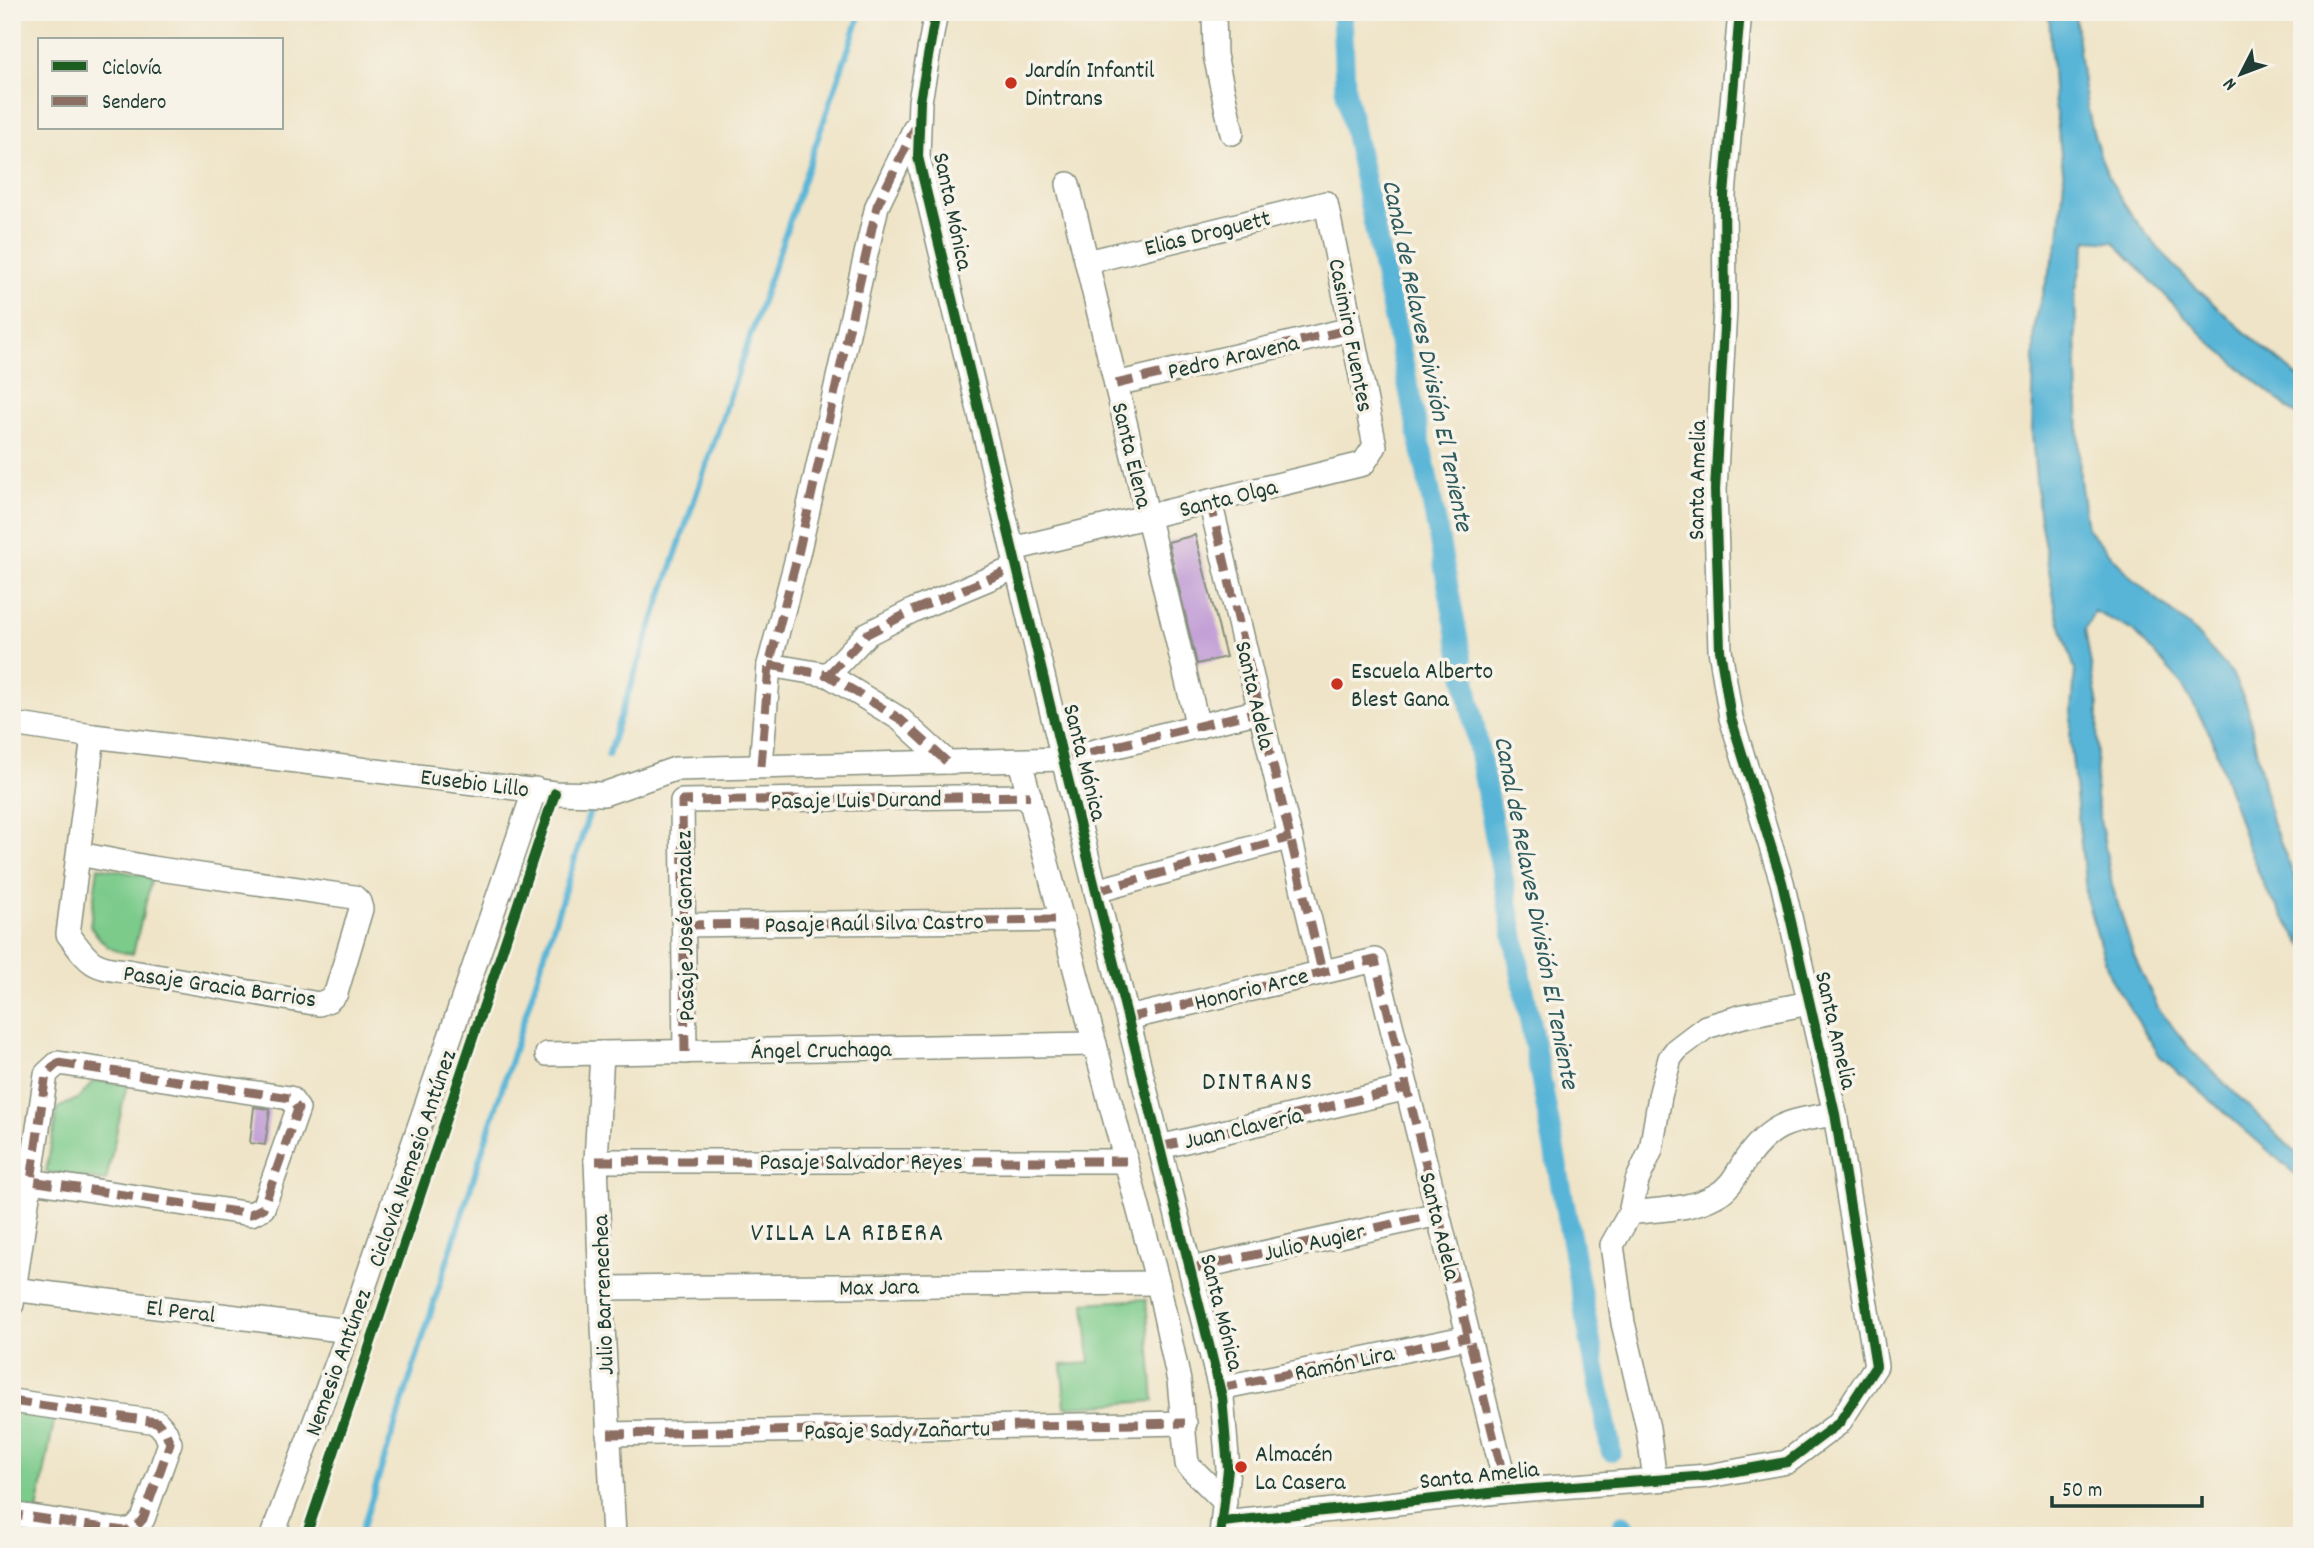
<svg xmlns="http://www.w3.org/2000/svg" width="2314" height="1548" font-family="Dekko,sans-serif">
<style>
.green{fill:#7ccb8b;stroke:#4e8460;stroke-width:2}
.water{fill:#59b5d7;stroke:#3c7986;stroke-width:2}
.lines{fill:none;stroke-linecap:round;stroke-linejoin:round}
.stream{stroke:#59b5d7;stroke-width:6}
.canal{stroke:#59b5d7;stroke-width:21}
.building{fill:#c19dd6}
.minor-casing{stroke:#87907e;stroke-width:26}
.minor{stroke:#fff;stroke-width:23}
.quiet{stroke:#8d6e63;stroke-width:9;stroke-dasharray:18 9;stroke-linecap:butt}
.cycleway-casing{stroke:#f7f3e8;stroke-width:15}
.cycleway{stroke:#1b5e20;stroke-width:10}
.poi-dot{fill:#c8321e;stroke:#f7f3e8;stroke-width:2.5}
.labels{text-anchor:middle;stroke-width:7;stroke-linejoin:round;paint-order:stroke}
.poi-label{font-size:24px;fill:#1f3d34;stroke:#f7f3e8;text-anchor:start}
.street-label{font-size:24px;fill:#1f3d34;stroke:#f7f3e8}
.water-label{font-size:26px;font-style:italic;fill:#2e5b5d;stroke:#f7f3e8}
.neighbourhood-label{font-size:26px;letter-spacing:2px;fill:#1f3d34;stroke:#f7f3e8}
</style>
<rect width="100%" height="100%" fill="#f7f3e8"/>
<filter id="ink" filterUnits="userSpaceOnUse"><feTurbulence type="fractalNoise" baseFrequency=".0143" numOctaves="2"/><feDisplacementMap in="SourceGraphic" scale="14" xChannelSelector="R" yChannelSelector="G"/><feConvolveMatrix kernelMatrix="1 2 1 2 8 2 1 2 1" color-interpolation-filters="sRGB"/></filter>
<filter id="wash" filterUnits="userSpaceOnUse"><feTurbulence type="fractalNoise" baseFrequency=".00686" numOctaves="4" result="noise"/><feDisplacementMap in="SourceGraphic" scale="28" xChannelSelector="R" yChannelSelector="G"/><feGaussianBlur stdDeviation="1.57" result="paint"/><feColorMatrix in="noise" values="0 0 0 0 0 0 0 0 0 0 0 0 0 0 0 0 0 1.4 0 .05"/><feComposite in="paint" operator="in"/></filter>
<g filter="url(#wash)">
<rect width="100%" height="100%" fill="#efe4c7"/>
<g class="green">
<path d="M98,867L152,877L133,954C109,952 104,945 90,926Z"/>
<path d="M94,1081L127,1084L106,1181L46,1172L58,1108L79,1098Z"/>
<path d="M1146,1299L1154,1401L1065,1407L1062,1365L1090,1363L1085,1303Z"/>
<path d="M12,1413L55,1416L37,1512L12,1508Z"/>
</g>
<path class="water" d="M2049,12H2075C2080,61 2084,108 2100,155C2128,239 2235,324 2302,380V420L2212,344L2114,242L2087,240L2075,292L2080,480L2087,528L2133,579L2192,629L2232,673L2247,706L2272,822L2302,896V945L2266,890L2248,847L2211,736L2181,683L2134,631L2094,611L2085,630L2098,706L2096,797L2112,885L2134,956L2158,1008L2191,1050L2302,1159V1180L2160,1056L2110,977L2087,901L2070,738L2075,670L2056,610L2039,513L2032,434L2035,319L2059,240L2064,178L2053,89Z"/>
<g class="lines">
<g class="stream">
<path d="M608,756L617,726L861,12"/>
<path d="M360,1536L590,811"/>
</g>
<g class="canal">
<path d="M1342,12L1345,88L1426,470L1611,1451"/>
<path d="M1623,1525L1626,1536"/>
</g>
</g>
<g id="blocks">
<g class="building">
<path d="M1195,535L1226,657L1197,664L1168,542Z"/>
<path d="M254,1107L270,1109L265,1145L250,1143Z"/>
</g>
</g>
</g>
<g filter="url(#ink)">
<use href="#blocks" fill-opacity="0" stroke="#87907e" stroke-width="2"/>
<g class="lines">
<g class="minor-casing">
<g id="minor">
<path d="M936,12L920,101L918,157L1063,759L1222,1397L1228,1469L1221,1535"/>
<path d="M1214,12L1215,55L1232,133"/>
<path d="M1068,184L1198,727"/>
<path d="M1116,384L1351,329"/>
<path d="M1210,501L1322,971"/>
<path d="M1013,549L1363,464L1375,446L1326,203L1087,262"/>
<path d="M769,665L828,675L900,719L947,762"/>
<path d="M828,675L867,634L914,610L1017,567"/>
<path d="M12,724L93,736L555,793L604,794L675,769L1063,759L1260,711"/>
<path d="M1020,761L1158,1283L1179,1381L1187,1464L1225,1502"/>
<path d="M761,766L769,665L798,554L877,206L915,128"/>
<path d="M79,854L152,868L354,897L359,902L361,909L336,993L329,1000L319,1004L127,971C91,968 89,962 68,934L93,736"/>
<path d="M1096,891L1291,837"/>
<path d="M685,925L1063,920"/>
<path d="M1128,1018L1375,960L1507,1491"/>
<path d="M685,1052L682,801L1030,796"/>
<path d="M602,1053L596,1161L601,1288L614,1536"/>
<path d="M547,1054L1095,1044"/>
<path d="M1160,1147L1407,1088"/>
<path d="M596,1161H1126"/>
<path d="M1630,1213C1658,1209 1690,1210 1715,1196C1731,1188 1737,1173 1746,1159C1773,1121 1793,1121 1835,1114"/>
<path d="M1191,1269L1438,1214"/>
<path d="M601,1288L1158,1283"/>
<path d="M12,1289L349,1331"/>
<path d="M12,1304L46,1074L58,1063L290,1098L298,1109L263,1208L251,1214L31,1181"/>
<path d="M1220,1388L1469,1337"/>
<path d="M12,1401L157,1422L165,1431L170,1443L143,1519L135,1528L124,1531L12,1514"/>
<path d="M608,1434L1185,1423"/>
<path d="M1655,1480L1648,1428L1623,1323L1612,1245L1630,1213L1637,1181L1651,1150L1660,1096L1670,1058L1677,1049L1706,1027L1743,1016L1809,1003"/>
<path d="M1223,1522L1507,1491L1708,1476L1787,1462L1839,1423L1876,1366L1835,1114L1782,882L1731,718L1720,650L1715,490L1725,309L1724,195L1740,12"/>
<path d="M272,1536L349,1331L535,789"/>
</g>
</g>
<use href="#minor" class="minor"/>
<g class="quiet">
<path d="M1116,384L1351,329"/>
<path d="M1210,501L1322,971"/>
<path d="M769,665L828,675L900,719L947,762"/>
<path d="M828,675L867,634L914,610L1017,567"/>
<path d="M1063,759L1260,711"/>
<path d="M761,766L769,665L798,554L877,206L915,128"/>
<path d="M1096,891L1291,837"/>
<path d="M685,925L1063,920"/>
<path d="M1128,1018L1375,960L1507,1491"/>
<path d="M685,1052L682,801L1030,796"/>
<path d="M58,1063L290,1098L298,1109L263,1208L251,1214L31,1181L46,1074Z"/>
<path d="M1160,1147L1407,1088"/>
<path d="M596,1161H1126"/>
<path d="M1191,1269L1438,1214"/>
<path d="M1220,1388L1469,1337"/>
<path d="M12,1401L157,1422L165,1431L170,1443L143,1519L135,1528L124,1531L12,1514"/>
<path d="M608,1434L1185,1423"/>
</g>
<g class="cycleway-casing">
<g id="cycleway">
<path d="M936,12L920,101L918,157L1063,759L1222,1397L1228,1469L1220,1536"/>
<path d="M1223,1522L1507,1491L1708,1476L1787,1462L1839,1423L1876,1366L1835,1114L1782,882L1731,718L1720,650L1715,490L1725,309L1724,195L1740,12"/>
<path d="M306,1536L555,793"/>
</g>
</g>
<use href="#cycleway" class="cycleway"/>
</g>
</g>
<g class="poi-dot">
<circle cx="1011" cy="83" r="7"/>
<circle cx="1337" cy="684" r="7"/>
<circle cx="1241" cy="1467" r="7"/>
</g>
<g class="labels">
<g class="poi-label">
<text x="1025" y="77">Jardín Infantil<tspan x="1025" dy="28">Dintrans</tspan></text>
<text x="1351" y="678">Escuela Alberto<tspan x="1351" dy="28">Blest Gana</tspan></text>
<text x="1255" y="1461">Almacén<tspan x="1255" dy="28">La Casera</tspan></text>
</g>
<g class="street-label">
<text transform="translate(954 211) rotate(78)" y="8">Santa Mónica</text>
<text transform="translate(1207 232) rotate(-14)" y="8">Elias Droguett</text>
<text transform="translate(1352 335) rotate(79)" y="8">Casimiro Fuentes</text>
<text transform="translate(1233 356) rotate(-13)" y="8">Pedro Aravena</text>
<text transform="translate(1133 455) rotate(76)" y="8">Santa Elena</text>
<text transform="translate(1696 480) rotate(-89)" y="8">Santa Amelia</text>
<text transform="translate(1228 497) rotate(-14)" y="8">Santa Olga</text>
<text transform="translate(1256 695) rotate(77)" y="8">Santa Adela</text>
<text transform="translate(1086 762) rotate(76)" y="8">Santa Mónica</text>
<text transform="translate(475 782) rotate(7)" y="8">Eusebio Lillo</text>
<text transform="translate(856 799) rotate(-1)" y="8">Pasaje Luis Durand</text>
<text transform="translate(874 922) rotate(-1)" y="8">Pasaje Raúl Silva Castro</text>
<text transform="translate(684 926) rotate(-91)" y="8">Pasaje José Gonzalez</text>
<text transform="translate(220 985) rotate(8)" y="8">Pasaje Gracia Barrios</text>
<text transform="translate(1251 988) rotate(-14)" y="8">Honorio Arce</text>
<text transform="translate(1837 1030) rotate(77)" y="8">Santa Amelia</text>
<text transform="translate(821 1049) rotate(-1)" y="8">Ángel Cruchaga</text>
<text transform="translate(1243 1127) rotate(-13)" y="8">Juan Clavería</text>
<text transform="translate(411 1158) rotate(-71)" y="8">Ciclovía Nemesio Antúnez</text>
<text x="861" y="1169">Pasaje Salvador Reyes</text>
<text transform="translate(1441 1226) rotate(76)" y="8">Santa Adela</text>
<text transform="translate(1314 1241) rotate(-13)" y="8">Julio Augier</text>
<text transform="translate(879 1286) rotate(-1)" y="8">Max Jara</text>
<text transform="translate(602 1295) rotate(-92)" y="8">Julio Barrenechea</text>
<text transform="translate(181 1310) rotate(7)" y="8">El Peral</text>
<text transform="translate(1223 1312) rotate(76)" y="8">Santa Mónica</text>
<text transform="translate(337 1362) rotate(-70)" y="8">Nemesio Antúnez</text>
<text transform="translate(1344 1362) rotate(-12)" y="8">Ramón Lira</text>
<text transform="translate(897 1429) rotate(-1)" y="8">Pasaje Sady Zañartu</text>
<text transform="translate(1479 1474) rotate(-6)" y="8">Santa Amelia</text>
</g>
<g class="water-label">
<text transform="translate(1429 355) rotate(78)" y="9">Canal de Relaves División El Teniente</text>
<text transform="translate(1538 912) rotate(79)" y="9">Canal de Relaves División El Teniente</text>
</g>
<g class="neighbourhood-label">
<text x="1258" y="1089">DINTRANS</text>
<text x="848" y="1240">VILLA LA RIBERA</text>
</g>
</g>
<rect width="2314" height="1548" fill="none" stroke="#f7f3e8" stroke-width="42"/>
<rect x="38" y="38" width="245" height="91" fill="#f7f3e8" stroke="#a1aaa0" stroke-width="2"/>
<rect x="52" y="61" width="35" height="10" fill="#1b5e20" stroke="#a1aaa0" stroke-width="2"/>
<text x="102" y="74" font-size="21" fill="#1f3d34">Ciclovía</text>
<rect x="52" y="96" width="35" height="10" fill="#8d6e63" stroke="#a1aaa0" stroke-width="2"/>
<text x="102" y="108" font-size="21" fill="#1f3d34">Sendero</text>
<g transform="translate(2241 74) rotate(228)" stroke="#f7f3e8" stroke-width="5" paint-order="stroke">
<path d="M0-5L12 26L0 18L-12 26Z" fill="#1f3d34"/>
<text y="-10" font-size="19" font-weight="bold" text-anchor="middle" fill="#1f3d34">N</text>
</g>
<path d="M2052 1496v10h150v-10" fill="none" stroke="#1f3d34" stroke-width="3.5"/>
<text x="2062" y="1496" font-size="21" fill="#1f3d34" stroke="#f7f3e8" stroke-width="5" paint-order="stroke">50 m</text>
</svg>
